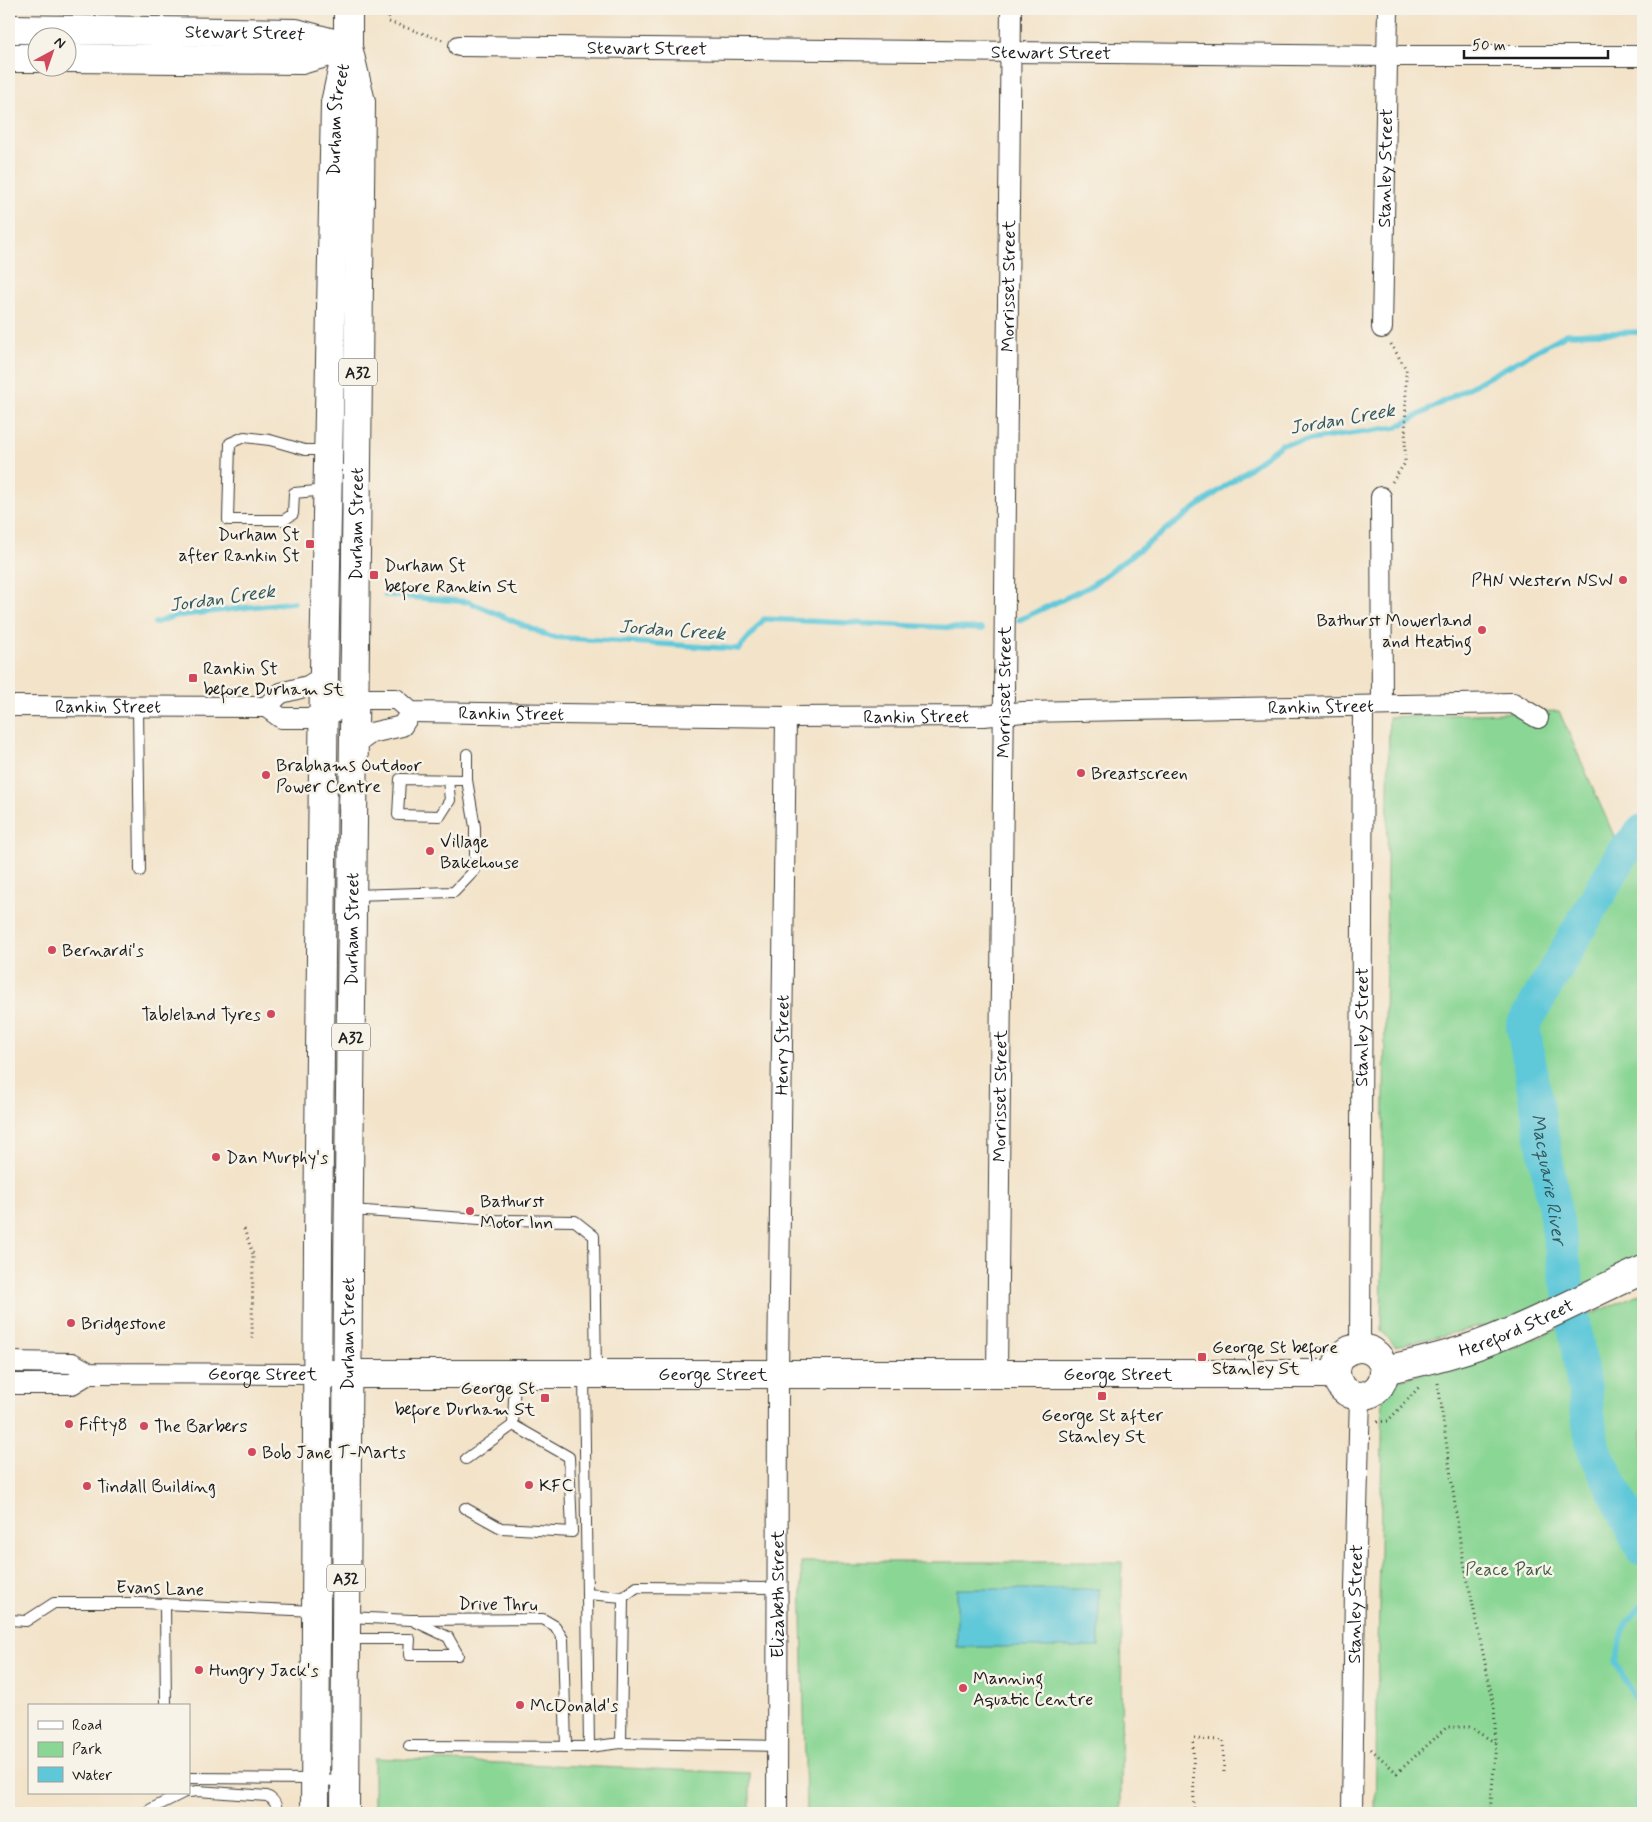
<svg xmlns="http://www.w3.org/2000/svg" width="1652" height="1822" font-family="Mynerve,sans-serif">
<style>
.green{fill:#8ad694;stroke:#537958}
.water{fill:#5ec8d9;stroke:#3d727a}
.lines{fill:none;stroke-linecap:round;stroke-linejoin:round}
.stream{stroke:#5ec8d9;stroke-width:5.5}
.river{stroke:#5ec8d9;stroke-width:34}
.lane-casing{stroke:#3c3a36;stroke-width:12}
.street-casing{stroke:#3c3a36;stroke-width:22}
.secondary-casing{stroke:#3c3a36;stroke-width:30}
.highway-casing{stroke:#3c3a36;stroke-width:30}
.path{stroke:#3c3a36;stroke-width:3;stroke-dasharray:1 4;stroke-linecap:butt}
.lane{stroke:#fff;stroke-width:10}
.street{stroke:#fff;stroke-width:20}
.secondary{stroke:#fff;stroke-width:28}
.highway{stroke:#fff;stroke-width:28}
.poi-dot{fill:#d1495b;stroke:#f7f3e8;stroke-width:2}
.labels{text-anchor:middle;stroke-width:5;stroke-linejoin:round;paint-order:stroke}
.shield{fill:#f7f3e8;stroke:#5e5c59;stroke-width:1}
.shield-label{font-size:16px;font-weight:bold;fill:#1c1c1c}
.street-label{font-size:18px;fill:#1c1c1c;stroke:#f7f3e8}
.poi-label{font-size:18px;fill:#1c1c1c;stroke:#f7f3e8;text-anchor:start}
.park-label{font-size:18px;fill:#425d46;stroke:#f7f3e8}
.water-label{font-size:19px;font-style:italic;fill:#33585e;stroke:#f7f3e8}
</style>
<rect width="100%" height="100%" fill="#f7f3e8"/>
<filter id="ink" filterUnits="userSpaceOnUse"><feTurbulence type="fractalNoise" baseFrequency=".02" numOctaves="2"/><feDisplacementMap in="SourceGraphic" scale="10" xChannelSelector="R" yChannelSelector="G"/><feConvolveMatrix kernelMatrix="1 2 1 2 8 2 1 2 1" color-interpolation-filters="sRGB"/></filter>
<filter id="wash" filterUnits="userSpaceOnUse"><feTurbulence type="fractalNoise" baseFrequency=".0096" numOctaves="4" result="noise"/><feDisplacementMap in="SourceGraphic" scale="20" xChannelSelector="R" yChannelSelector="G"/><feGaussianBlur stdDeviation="1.12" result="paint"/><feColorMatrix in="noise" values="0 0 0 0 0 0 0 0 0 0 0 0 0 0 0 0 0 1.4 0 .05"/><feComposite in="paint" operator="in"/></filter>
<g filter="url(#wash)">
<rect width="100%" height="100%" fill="#f3e3c9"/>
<g class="green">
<path d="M1559,711L1622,854L1643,860V1260L1503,1322L1395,1346L1381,1330L1389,717Z"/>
<path d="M1643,1292V1813H1375L1383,1388L1389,1390L1398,1380L1515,1347Z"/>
<path d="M801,1562H1122L1121,1813H806Z"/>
<path d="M374,1758L750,1773V1813H374Z"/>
</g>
<rect class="water" x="957" y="1589" width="142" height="58"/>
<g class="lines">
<g class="stream">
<path d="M385,595L469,602L551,637L739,649L764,619L982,629"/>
<path d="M1019,620L1089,587L1282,444L1397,427L1567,334L1643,332"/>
<path d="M155,623L175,616L294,602"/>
<path d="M1638,1813L1642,1712L1615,1661L1626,1623L1643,1603"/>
</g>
<path class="river" id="s1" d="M1643,831L1622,854L1523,1026L1569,1292L1593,1447L1643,1550"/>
</g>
</g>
<g filter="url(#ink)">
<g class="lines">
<g class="lane-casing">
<g id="lane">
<path d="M327,490L294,493L293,514L284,520H228L230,443L244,437L270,440L305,450H328"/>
<path d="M138,707L140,871"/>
<path d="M448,780L450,800L440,816L398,815L400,779L467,780"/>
<path d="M353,895L454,892L475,870V827L467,780V754"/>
<path d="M351,1210L494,1220L575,1221L594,1236L596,1373"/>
<path d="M584,1375L587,1594"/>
<path d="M466,1459L513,1425L515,1375"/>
<path d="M465,1508L501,1528L572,1532L569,1457L513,1425"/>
<path d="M165,1604L166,1706"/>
<path d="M347,1617L411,1620L543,1619L555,1626L563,1639L566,1747"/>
<path d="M9,1620L26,1621L54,1603H141L315,1611"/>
<path d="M347,1639H410L409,1655H458L448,1637L414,1621"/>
<path d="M621,1743L623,1597"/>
<path d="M409,1746L589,1747L621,1743L777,1746"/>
<path d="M589,1747L587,1594L623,1597L637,1587L777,1588"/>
<path d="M189,1778L315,1779L344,1782"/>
<path d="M189,1792L198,1791L267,1796C275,1800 277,1805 277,1813"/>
<path d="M150,1813L151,1809L183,1793"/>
</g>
</g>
<g class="street-casing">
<g id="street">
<path id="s2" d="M459,46L1387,56H1643"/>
<path id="s3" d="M1382,328L1388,9"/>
<path d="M1381,497L1382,705"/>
<path id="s4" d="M9,706L266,707L281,718H324L355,699H396L411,712L786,717L984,716L1023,712L1513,703L1538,718"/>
<path d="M266,707L281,693L308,686L324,676"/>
<path d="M354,745L371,733L402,726L411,712"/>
<path id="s5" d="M1360,1348L1363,706"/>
<path id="s6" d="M9,1362L72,1363L90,1373L319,1374"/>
<path id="s7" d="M997,1374L1011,9"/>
<path d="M9,1384H72L90,1373"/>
<path id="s8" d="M777,1813L778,1374L786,717"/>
<path id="s9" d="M1352,1813L1355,1587L1360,1396"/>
</g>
</g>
<g class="secondary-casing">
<g id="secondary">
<path d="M348,47V9"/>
<circle cx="1360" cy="1372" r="24"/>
<path id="s10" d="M1384,1370C1426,1361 1468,1351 1508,1333C1554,1314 1598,1290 1643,1270"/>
<path id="s11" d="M319,1374H1336"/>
</g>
</g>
<g class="highway-casing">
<g id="highway">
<path id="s12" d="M9,29L296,33L348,47"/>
<path d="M9,58H38"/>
<path d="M68,58L301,60L346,47"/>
<path id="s13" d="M315,1813L318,1244L324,670L335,103L346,53"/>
<path id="s14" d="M345,1813L348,1272L361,102L348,47"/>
</g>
</g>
<g class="path">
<path d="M383,9L388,15L389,22L443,40"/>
<path d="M1391,344L1406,369L1405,463L1392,482"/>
<path d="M244,1229L253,1254L252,1338"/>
<path d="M1438,1383L1461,1548L1494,1706L1496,1743L1490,1813"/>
<path d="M1377,1422L1388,1421L1420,1386"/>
<path d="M1371,1749L1397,1773L1447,1727H1469L1496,1743"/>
<path d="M1194,1813L1193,1739L1223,1740L1224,1775"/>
</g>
<use href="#lane" class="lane"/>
<use href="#street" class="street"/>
<use href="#secondary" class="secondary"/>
<use href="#highway" class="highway"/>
</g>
</g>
<g class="poi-dot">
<rect x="305" y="539" width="10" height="10" rx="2.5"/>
<rect x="369" y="570" width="10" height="10" rx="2.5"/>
<circle cx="1623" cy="580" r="5"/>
<circle cx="1482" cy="630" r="5"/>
<rect x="188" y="673" width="10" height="10" rx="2.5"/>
<circle cx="1081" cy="773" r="5"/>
<circle cx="266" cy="775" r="5"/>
<circle cx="430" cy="851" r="5"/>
<circle cx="52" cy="950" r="5"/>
<circle cx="271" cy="1014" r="5"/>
<circle cx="216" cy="1157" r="5"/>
<circle cx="470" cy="1211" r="5"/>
<circle cx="71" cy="1323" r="5"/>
<rect x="1197" y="1352" width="10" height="10" rx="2.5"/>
<rect x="1097" y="1391" width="10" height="10" rx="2.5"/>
<rect x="540" y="1393" width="10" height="10" rx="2.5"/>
<circle cx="69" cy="1424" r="5"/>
<circle cx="144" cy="1426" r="5"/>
<circle cx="252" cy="1452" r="5"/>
<circle cx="529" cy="1485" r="5"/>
<circle cx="87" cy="1486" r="5"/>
<circle cx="199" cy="1670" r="5"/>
<circle cx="963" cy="1688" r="5"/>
<circle cx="520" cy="1705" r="5"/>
</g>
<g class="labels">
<g class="shield">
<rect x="339" y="358.5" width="38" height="27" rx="4"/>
<rect x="332" y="1023.5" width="38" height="27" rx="4"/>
<rect x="327" y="1564.5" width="38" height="27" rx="4"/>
</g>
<g class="shield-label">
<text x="358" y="378">A32</text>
<text x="351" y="1043">A32</text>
<text x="346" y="1584">A32</text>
</g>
<g class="street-label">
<text dy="6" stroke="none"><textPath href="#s12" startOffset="236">Stewart Street</textPath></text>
<text dy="6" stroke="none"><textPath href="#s2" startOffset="188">Stewart Street</textPath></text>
<text dy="6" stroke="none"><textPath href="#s2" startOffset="592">Stewart Street</textPath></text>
<text dy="6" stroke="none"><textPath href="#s13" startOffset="1694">Durham Street</textPath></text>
<text dy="6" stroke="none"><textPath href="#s3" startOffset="160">Stanley Street</textPath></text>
<text dy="6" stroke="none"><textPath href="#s7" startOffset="1088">Morrisset Street</textPath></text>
<text dy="6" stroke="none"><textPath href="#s14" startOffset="1289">Durham Street</textPath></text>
<text dy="6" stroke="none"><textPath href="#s7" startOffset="682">Morrisset Street</textPath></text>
<text dy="6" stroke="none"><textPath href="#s4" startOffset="99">Rankin Street</textPath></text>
<text dy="6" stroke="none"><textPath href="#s4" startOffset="1326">Rankin Street</textPath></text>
<text dy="6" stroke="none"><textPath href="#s4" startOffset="516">Rankin Street</textPath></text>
<text dy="6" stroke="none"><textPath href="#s4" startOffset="921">Rankin Street</textPath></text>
<text dy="6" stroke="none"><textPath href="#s14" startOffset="884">Durham Street</textPath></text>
<text dy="6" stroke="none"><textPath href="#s5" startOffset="321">Stanley Street</textPath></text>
<text dy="6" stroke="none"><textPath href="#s8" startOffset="768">Henry Street</textPath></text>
<text dy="6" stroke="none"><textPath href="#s7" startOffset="278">Morrisset Street</textPath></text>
<text dy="6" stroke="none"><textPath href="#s10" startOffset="139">Hereford Street</textPath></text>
<text dy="6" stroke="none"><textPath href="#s14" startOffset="479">Durham Street</textPath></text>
<text dy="6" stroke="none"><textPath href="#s6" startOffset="256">George Street</textPath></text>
<text dy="6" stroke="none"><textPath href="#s11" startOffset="394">George Street</textPath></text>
<text dy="6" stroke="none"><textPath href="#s11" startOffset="799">George Street</textPath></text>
<text transform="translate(160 1588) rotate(2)" y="6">Evans Lane</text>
<text dy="6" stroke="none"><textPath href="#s8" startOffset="219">Elizabeth Street</textPath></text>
<text transform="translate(498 1604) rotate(1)" y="6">Drive Thru</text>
<text dy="6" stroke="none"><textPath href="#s9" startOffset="209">Stanley Street</textPath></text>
</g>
<g class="poi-label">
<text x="300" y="540" text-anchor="end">Durham St<tspan x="300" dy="21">after Rankin St</tspan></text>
<text x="384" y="571">Durham St<tspan x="384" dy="21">before Rankin St</tspan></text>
<text x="1613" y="586" text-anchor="end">PHN Western NSW</text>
<text x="1472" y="626" text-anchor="end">Bathurst Mowerland<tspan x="1472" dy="21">and Heating</tspan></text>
<text x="203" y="674">Rankin St<tspan x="203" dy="21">before Durham St</tspan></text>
<text x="276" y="771">Brabhams Outdoor<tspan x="276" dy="21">Power Centre</tspan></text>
<text x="1091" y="779">Breastscreen</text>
<text x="440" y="847">Village<tspan x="440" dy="21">Bakehouse</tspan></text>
<text x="62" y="956">Bernardi's</text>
<text x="261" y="1020" text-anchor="end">Tableland Tyres</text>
<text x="226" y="1163">Dan Murphy's</text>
<text x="480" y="1207">Bathurst<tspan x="480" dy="21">Motor Inn</tspan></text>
<text x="81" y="1329">Bridgestone</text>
<text x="1212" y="1353">George St before<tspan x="1212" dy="21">Stanley St</tspan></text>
<text x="535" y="1394" text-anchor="end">George St<tspan x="535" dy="21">before Durham St</tspan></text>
<text x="1102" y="1421" text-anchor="middle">George St after<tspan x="1102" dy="21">Stanley St</tspan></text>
<text x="79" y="1430">Fifty8</text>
<text x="154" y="1432">The Barbers</text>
<text x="262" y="1458">Bob Jane T-Marts</text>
<text x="539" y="1491">KFC</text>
<text x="97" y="1492">Tindall Building</text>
<text x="209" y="1676">Hungry Jack's</text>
<text x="973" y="1684">Manning<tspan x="973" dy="21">Aquatic Centre</tspan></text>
<text x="530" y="1711">McDonald's</text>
</g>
<g class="park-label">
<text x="1509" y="1575">Peace Park</text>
</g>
<g class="water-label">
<text transform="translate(1342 418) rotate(-10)" y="7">Jordan Creek</text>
<text transform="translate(222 597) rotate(-8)" y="7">Jordan Creek</text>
<text transform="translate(672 629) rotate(4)" y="7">Jordan Creek</text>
<text dy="7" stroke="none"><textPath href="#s1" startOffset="385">Macquarie River</textPath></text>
</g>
</g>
<rect width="1652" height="1822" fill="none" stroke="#f7f3e8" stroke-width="30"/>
<rect x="28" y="1704" width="162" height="90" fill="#f7f3e8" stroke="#9f9d96"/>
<rect x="38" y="1721" width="25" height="8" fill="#ffffff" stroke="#9f9d96"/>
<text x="72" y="1730" font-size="15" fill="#1c1c1c">Road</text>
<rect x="38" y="1742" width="25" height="15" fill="#8ad694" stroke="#9f9d96"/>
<text x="72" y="1754" font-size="15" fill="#1c1c1c">Park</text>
<rect x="38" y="1767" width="25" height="15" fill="#5ec8d9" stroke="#9f9d96"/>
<text x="72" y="1780" font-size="15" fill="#1c1c1c">Water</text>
<g transform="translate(52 52) rotate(40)"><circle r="24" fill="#f7f3e8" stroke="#9f9d96"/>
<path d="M0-4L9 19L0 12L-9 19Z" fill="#d1495b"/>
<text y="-8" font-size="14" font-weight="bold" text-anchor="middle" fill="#1c1c1c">N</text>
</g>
<path d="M1464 50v8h144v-8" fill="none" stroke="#1c1c1c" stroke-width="2.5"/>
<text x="1472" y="50" font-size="15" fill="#1c1c1c" stroke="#f7f3e8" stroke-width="4" paint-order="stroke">50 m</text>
</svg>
